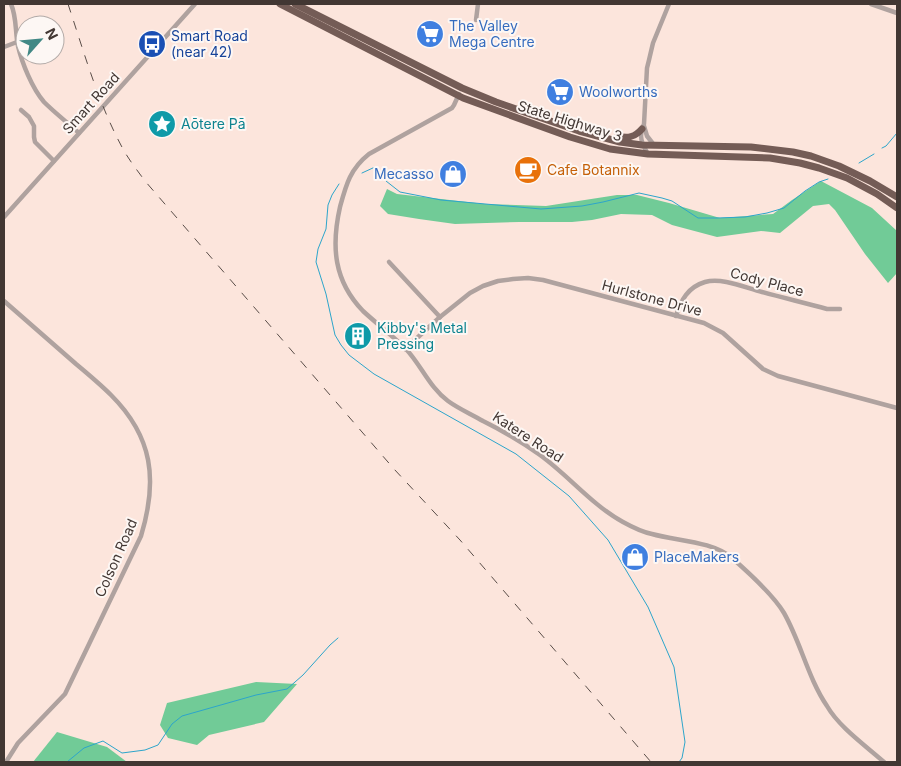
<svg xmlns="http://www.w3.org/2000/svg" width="901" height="766" font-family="Inter,sans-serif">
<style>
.forest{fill:#71cb97}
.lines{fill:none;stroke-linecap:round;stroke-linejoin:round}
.stream{stroke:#2ca5cb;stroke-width:1}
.minor{stroke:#afa29f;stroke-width:4.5}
.trunk{stroke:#745c56;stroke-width:7}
.rail{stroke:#5a4e49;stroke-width:1;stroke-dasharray:9 9;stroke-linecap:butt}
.labels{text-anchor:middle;stroke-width:4;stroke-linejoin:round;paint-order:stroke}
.shop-label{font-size:14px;fill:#366cbe;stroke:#fdf7f4;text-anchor:start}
.transit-label{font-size:14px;fill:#164399;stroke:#fdf7f4;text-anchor:start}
.street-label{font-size:14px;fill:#423733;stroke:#fdf7f4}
.culture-label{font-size:14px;fill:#0d838f;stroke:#fdf7f4;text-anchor:start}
.food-label{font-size:14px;fill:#c56008;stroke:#fdf7f4;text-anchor:start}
</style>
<rect width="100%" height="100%" fill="#fce5dc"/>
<g class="forest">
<path d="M821,181L872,208L897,231V273L888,283L865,254L835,210L829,204L813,206L780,233L761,231L717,237L672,225L652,215L621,214L592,220L572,222H519L455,224L419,219L388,214L380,206L387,189L397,194L485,204L546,206L617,195H637L669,203L720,218L773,214L792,200Z"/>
<path d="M256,682L297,684L264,722L209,735L197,745L168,738L160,725L167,703Z"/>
<path d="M57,732L107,747L127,762H33Z"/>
</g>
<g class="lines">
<g class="stream">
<path d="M882,148L886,146L897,133"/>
<path d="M859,163L874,154"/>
<path d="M362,173L375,167L386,181L400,192L441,200L541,209L582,206L603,202L639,193L662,198L672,201L698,218H717L745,217L767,213L784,208L805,191L819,182L828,179"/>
<path d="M339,184L332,195L328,205L326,229L318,249L316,262L326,294L335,335L341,345L349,355L374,374L516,454L569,496L608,540L648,607L674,667L685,742L682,758L679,762"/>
<path d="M67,762L84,748L103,741L122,753L145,750L158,745L172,724L182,716L256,695L287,689L303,675L330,645L338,638"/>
</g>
<g class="minor">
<path d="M11,4C17,18 15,32 18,46C22,63 32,88 44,102C55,113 68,123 79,133"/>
<path d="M871,4L897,13"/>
<path d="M476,20L478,4"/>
<path d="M4,47L17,42"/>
<path d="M459,94L454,105L452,108L369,154C350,169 346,185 340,207C331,247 334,281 363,311C377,324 393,336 406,349C421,365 430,388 448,401C459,409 471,414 483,421C503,431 522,442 540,455C569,476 592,505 623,522C632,527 642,532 652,534C677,541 712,541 732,558C748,572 774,596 784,613C801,643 808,678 827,706C839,727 866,746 884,762"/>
<path d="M21,110L29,117L34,126V137L35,142L54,161"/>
<path d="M644,126L647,136L654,145"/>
<path d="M648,154C642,144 638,136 644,124L647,68L649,60L653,43L669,4"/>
<path d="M4,217L195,4"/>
<path d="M389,262L440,317"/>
<path d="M4,301C28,322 52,343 76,364C88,374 100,384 111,395C153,437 158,480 141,536L65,694L18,743L6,762"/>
<path d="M676,316C681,300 688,287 705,282C722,277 746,288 762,292C784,298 805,303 827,309H840"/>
<path d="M405,349L440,317L470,293L483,286L498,281L513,279L528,278L543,280L704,323L723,333L763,369L778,376L897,408"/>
</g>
<g class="trunk">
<path d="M280,4L463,98L570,137L610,149L648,154L770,158L800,163L819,168L847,178L877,194L897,208"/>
<path d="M295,4L462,88L496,102L579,131L620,142L642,145L751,147L793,152L811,156L839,166L870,181L897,197"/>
<path d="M618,136C628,139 635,137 642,129"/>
</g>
<path class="rail" d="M68,4C84,52 98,103 123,149C129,160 137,170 145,181L394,469L460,540L651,762"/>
</g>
<defs>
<g id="supermarket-disc" transform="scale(1.4375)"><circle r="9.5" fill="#3f7fe0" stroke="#fdf7f4"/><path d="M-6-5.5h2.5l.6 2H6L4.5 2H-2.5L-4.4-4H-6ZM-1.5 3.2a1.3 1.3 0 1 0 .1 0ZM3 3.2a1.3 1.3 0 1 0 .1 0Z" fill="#fff"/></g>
<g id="bus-disc" transform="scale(1.4375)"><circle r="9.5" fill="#1a4fb4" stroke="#fdf7f4"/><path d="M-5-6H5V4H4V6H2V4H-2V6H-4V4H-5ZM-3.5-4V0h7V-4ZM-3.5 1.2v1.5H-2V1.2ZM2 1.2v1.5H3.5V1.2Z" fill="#fff"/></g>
<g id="sight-disc" transform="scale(1.4375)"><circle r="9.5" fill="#0f9aa8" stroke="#fdf7f4"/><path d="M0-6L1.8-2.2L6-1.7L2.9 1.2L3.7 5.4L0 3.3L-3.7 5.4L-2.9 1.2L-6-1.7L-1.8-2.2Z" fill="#fff"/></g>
<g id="cafe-disc" transform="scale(1.4375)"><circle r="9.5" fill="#e8710a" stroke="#fdf7f4"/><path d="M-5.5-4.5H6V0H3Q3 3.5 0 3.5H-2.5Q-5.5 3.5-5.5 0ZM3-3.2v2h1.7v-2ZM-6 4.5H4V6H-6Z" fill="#fff"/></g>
<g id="shop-disc" transform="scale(1.4375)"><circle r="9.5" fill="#3f7fe0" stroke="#fdf7f4"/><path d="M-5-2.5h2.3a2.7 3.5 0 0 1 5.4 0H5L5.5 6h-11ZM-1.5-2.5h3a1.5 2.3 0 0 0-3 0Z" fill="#fff"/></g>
<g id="building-disc" transform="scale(1.4375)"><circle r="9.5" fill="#0f9aa8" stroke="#fdf7f4"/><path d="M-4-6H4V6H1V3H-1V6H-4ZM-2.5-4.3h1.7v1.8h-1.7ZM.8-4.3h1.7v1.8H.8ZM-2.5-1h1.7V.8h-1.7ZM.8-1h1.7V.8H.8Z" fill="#fff"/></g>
</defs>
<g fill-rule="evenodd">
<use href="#supermarket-disc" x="430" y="34"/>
<use href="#bus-disc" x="152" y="44"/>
<use href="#supermarket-disc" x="560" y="92"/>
<use href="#sight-disc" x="162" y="124"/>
<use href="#cafe-disc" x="528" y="170"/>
<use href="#shop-disc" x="453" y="174"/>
<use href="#building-disc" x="358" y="336"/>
<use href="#shop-disc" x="635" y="557"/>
</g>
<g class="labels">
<g class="shop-label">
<text x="449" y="31">The Valley<tspan x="449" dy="16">Mega Centre</tspan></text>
<text x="579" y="97">Woolworths</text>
<text x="434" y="179" text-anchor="end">Mecasso</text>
<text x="654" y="562">PlaceMakers</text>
</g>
<g class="transit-label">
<text x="171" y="41">Smart Road<tspan x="171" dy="16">(near 42)</tspan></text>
</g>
<g class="street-label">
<text transform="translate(91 103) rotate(-48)" y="5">Smart Road</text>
<text transform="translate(570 121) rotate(17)" y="5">State Highway 3</text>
<text transform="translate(767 282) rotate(15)" y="5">Cody Place</text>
<text transform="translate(652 298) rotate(15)" y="5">Hurlstone Drive</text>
<text transform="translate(528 437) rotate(33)" y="5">Katere Road</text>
<text transform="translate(116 558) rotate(-66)" y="5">Colson Road</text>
</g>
<g class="culture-label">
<text x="181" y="129">Aōtere Pā</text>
<text x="377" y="333">Kibby's Metal<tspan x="377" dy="16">Pressing</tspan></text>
</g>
<g class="food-label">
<text x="547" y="175">Cafe Botannix</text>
</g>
</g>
<rect width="901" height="766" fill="none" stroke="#423733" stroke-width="10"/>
<g transform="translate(40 40) rotate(63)"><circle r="24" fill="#fdf7f4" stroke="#b2aaa7"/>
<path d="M0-4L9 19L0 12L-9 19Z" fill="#418885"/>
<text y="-8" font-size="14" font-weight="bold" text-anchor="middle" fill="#423733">N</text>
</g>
</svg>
